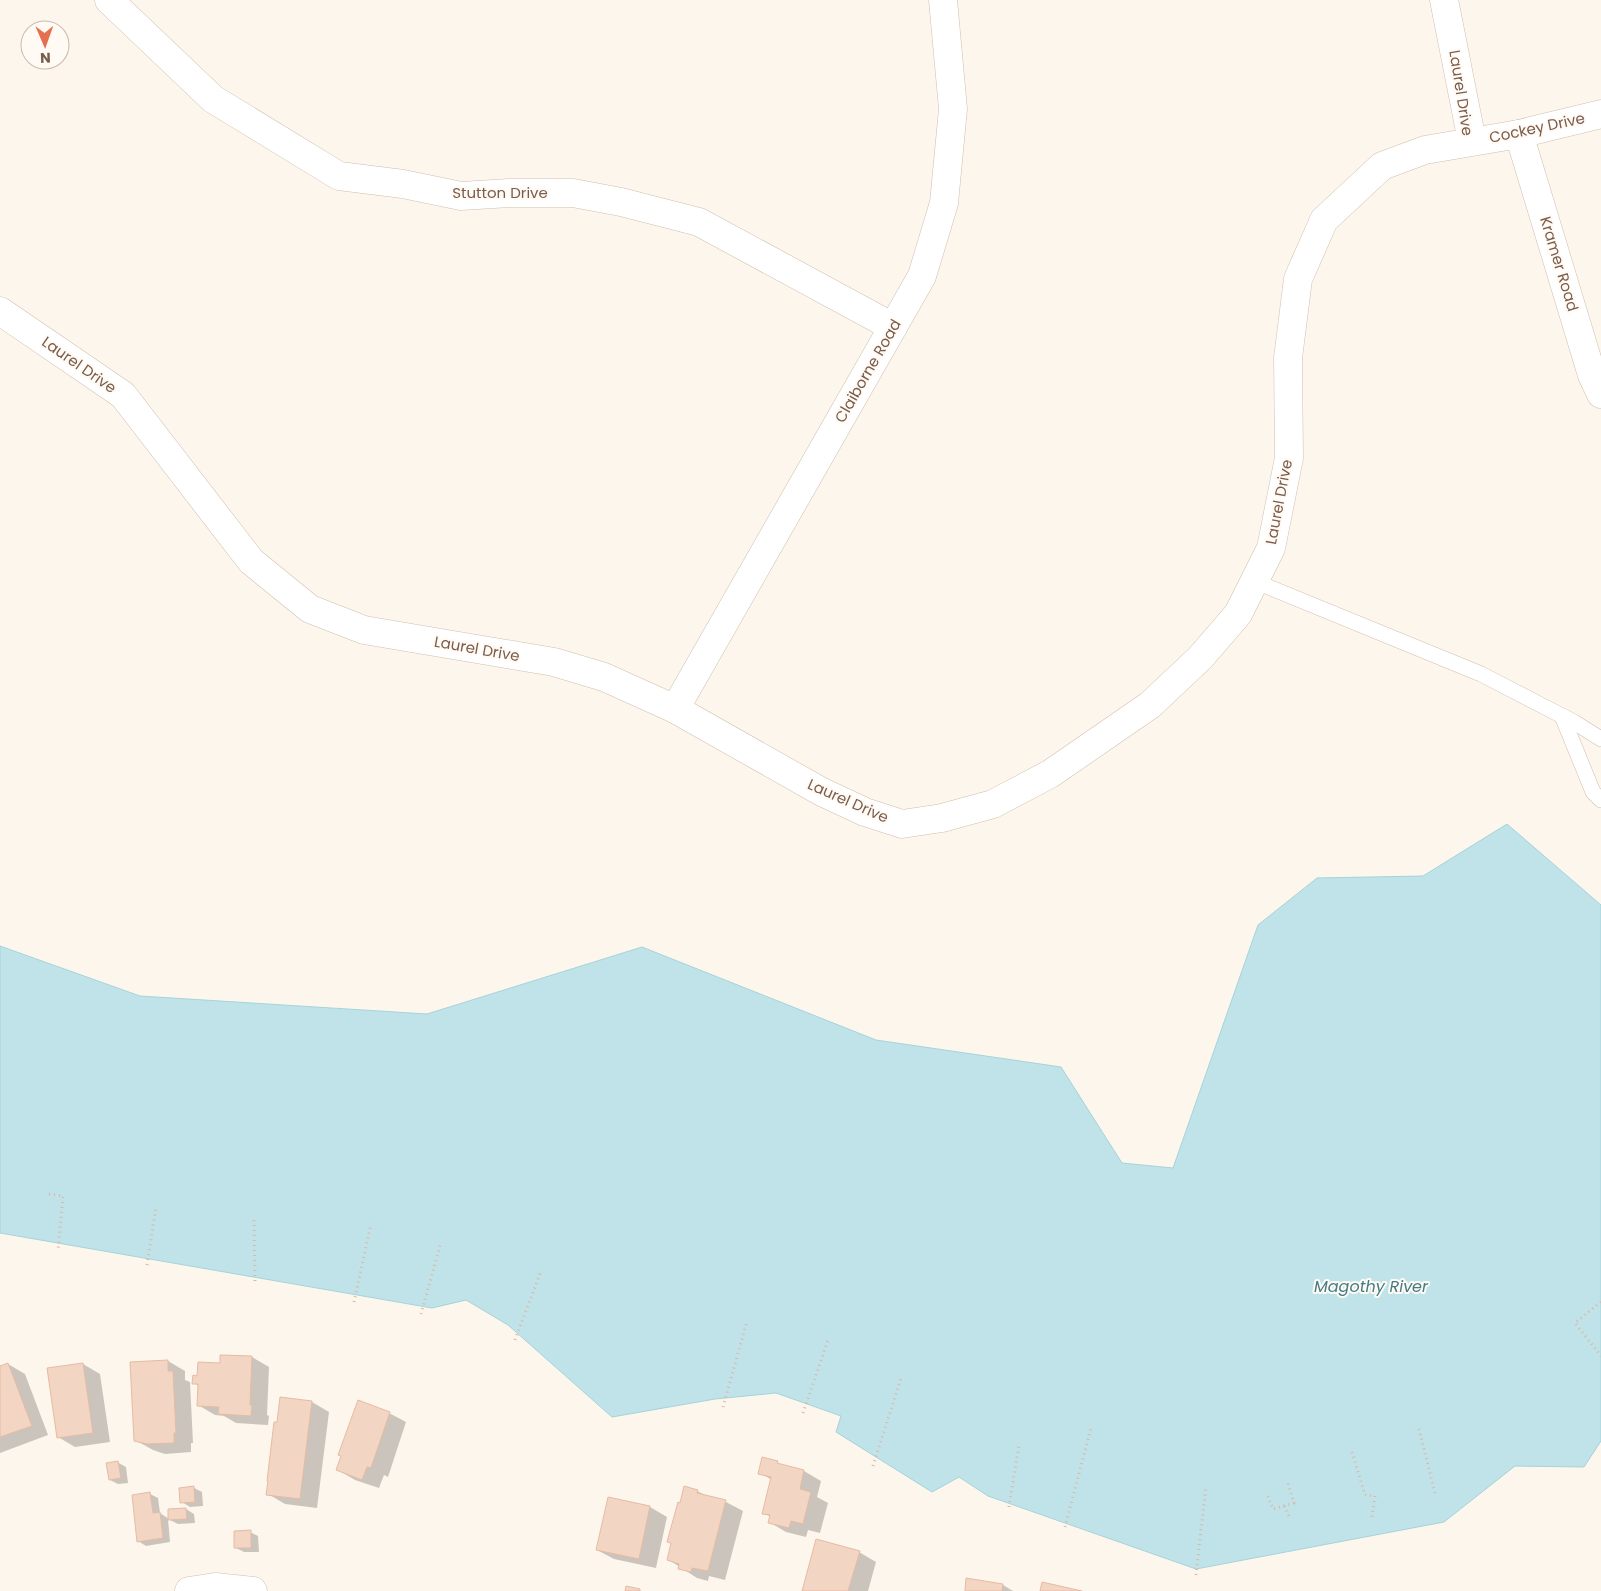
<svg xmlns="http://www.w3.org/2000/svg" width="1601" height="1591" font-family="Poppins,sans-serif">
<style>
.water{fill:#bfe3e8;stroke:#a5d3da}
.shadow{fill:#0003}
.building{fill:#f3d5c3;stroke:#e6bba3}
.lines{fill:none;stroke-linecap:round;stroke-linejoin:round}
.service-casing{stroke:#d1beb0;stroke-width:16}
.minor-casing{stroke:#d1beb0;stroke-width:29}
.path{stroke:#d9b8a5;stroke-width:3;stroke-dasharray:1 4;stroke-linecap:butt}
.service{stroke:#fff;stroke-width:15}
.minor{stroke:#fff;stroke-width:28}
.labels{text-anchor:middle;stroke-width:4;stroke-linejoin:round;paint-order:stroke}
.street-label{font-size:15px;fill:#7a5c4d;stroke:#fffaf3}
.water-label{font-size:16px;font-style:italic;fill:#437c86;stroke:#fffaf3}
</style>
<rect width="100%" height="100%" fill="#fdf6ec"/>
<path class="water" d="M1507,824L1601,905V1441L1584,1467L1515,1466L1444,1522L1196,1569L988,1496L959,1477L932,1492L836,1432L841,1416L776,1393L715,1399L612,1417L508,1325L466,1300L432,1308L0,1233V946L140,996L427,1014L642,947L876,1040L1061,1067L1122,1163L1173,1168L1258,925L1317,878L1423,876Z"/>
<g class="shadow">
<path d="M221,1356L252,1357L269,1367L267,1415L269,1416L268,1425L236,1423L224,1416L215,1415L198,1405L199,1386L194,1383L198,1377L221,1365Z"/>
<path d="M168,1361L185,1371V1380L190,1382L193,1443H191V1452L165,1454L153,1450L135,1440Z"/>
<path d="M8,1364L25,1374L48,1435L0,1453V1367Z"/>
<path d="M83,1364L100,1374L110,1442L75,1447L58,1437Z"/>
<path d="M312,1402L329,1412L317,1508L285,1504L268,1494Z"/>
<path d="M389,1413L406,1422L388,1477L384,1475L379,1488L355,1480L338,1470Z"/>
<path d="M763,1459L804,1471L821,1481L817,1497L828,1503L820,1533L808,1530L806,1537L786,1532L769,1522L771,1517L763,1513L772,1480L760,1473Z"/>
<path d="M117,1462L126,1467L128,1483L118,1484L110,1480Z"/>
<path d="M194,1488L202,1492L203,1506L190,1507L182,1502Z"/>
<path d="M697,1491L709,1497L726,1502L743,1511L725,1580L709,1576L708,1581L697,1578L669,1560L681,1504Z"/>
<path d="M150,1494L158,1498L160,1513L169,1519L186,1509L194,1514L195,1523L178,1524L168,1519L170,1542L146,1546L138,1541Z"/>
<path d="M609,1498L650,1507L667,1517L656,1568L614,1559L597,1550Z"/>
<path d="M250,1532L258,1536L259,1552H244L236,1548Z"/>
<path d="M859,1552L876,1562L868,1591H803Z"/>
<path d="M1003,1585L1013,1591H965Z"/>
</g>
<g class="building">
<path d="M220,1355L252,1356L250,1405H252L251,1416L218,1414L219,1407L197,1406L198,1384H192L193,1375L197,1376L198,1362L220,1363Z"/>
<path d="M168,1360V1371H173L176,1433H174V1443L147,1444L134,1441L130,1362Z"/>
<path d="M8,1363L32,1426L0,1437V1366Z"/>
<path d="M83,1363L93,1433L57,1438L47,1368Z"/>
<path d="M280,1397L312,1401L300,1499L266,1495L268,1481H267L274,1422H277Z"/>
<path d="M358,1400L390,1412L371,1468L367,1467L362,1480L336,1470L341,1456L338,1455Z"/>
<path d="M762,1457L778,1461L777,1463L804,1470L800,1489L811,1492L803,1524L791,1521L789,1528L768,1523L770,1515L762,1514L771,1477L758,1474Z"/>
<path d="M118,1461L121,1478L109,1480L106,1463Z"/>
<path d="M194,1486L195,1502L180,1503L179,1488Z"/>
<path d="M684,1486L698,1490L697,1493L726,1500L708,1571L692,1568L691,1572L678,1569L679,1564L667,1560L671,1543L667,1542L678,1502L680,1503Z"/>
<path d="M150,1492L153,1513L160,1512L163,1538L137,1542L132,1495Z"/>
<path d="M608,1497L650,1506L639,1559L596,1550Z"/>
<path d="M186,1508L187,1519L168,1520V1509Z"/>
<path d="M251,1530V1548H234V1531Z"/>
<path d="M816,1539L860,1551L848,1591H802Z"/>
<path d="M966,1578L1003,1584L1002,1591H965Z"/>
<path d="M1042,1582L1082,1591H1040Z"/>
<path d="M626,1586L640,1589V1591H625Z"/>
</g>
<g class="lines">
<g class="service-casing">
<g id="service">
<path d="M1254,581L1481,674L1574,722L1601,739"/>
<path d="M1562,716L1593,792L1601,800"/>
</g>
</g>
<g class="minor-casing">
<g id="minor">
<path d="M109,0L213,99L339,176L403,184L461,196L509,193H573L621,202L699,222L893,327"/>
<path d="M1444,0L1472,141"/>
<path d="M1519,134L1592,375L1601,394"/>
<path d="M0,311L123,395L251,561L310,609L364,630L554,662L604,677L675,709L822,792L865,812L902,824L942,818L993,804L1050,774L1150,705L1200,658L1238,614L1271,548L1289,458L1288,358L1298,279L1324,220L1382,166L1425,150L1519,134L1601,114"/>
<path d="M675,709L922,276L944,203L953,109L943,0"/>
<path d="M189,1591L215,1587L253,1591"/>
</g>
</g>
<g class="path">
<path d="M49,1194L63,1196L58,1251"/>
<path d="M254,1220L255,1282"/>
<path d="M147,1265L156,1207"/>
<path d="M354,1302L371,1224"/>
<path d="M1601,1302L1575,1323L1601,1356"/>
<path d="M421,1314L441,1242"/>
<path d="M515,1340L541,1271"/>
<path d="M723,1407L747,1321"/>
<path d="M803,1413L828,1340"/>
<path d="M1419,1429L1436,1497"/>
<path d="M1352,1452L1365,1495L1375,1496L1372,1517"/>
<path d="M873,1466L901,1378"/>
<path d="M1268,1496L1273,1509L1294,1503L1287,1480"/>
<path d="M1284,1506L1290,1518"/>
<path d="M1009,1507L1019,1445"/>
<path d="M1065,1527L1091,1428"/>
<path d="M1196,1575L1206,1486"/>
</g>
<use href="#service" class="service"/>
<use href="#minor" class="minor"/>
</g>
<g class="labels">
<g class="street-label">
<text transform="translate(1461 93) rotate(81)" y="5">Laurel Drive</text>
<text transform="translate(1537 128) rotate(-12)" y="5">Cockey Drive</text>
<text x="500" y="198">Stutton Drive</text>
<text transform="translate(1559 264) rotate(73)" y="5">Kramer Road</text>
<text transform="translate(79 365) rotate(35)" y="5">Laurel Drive</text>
<text transform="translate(868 371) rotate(-60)" y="5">Claiborne Road</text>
<text transform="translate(1279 502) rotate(-79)" y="5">Laurel Drive</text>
<text transform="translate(477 649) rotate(10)" y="5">Laurel Drive</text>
<text transform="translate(848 801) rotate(24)" y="5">Laurel Drive</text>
</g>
<g class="water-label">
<text x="1371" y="1292">Magothy River</text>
</g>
</g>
<g transform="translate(45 45) rotate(178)"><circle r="24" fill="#fffaf3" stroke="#cabbb1"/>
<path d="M0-4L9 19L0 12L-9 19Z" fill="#e76f51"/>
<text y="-8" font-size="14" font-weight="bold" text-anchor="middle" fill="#7a5c4d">N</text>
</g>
</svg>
